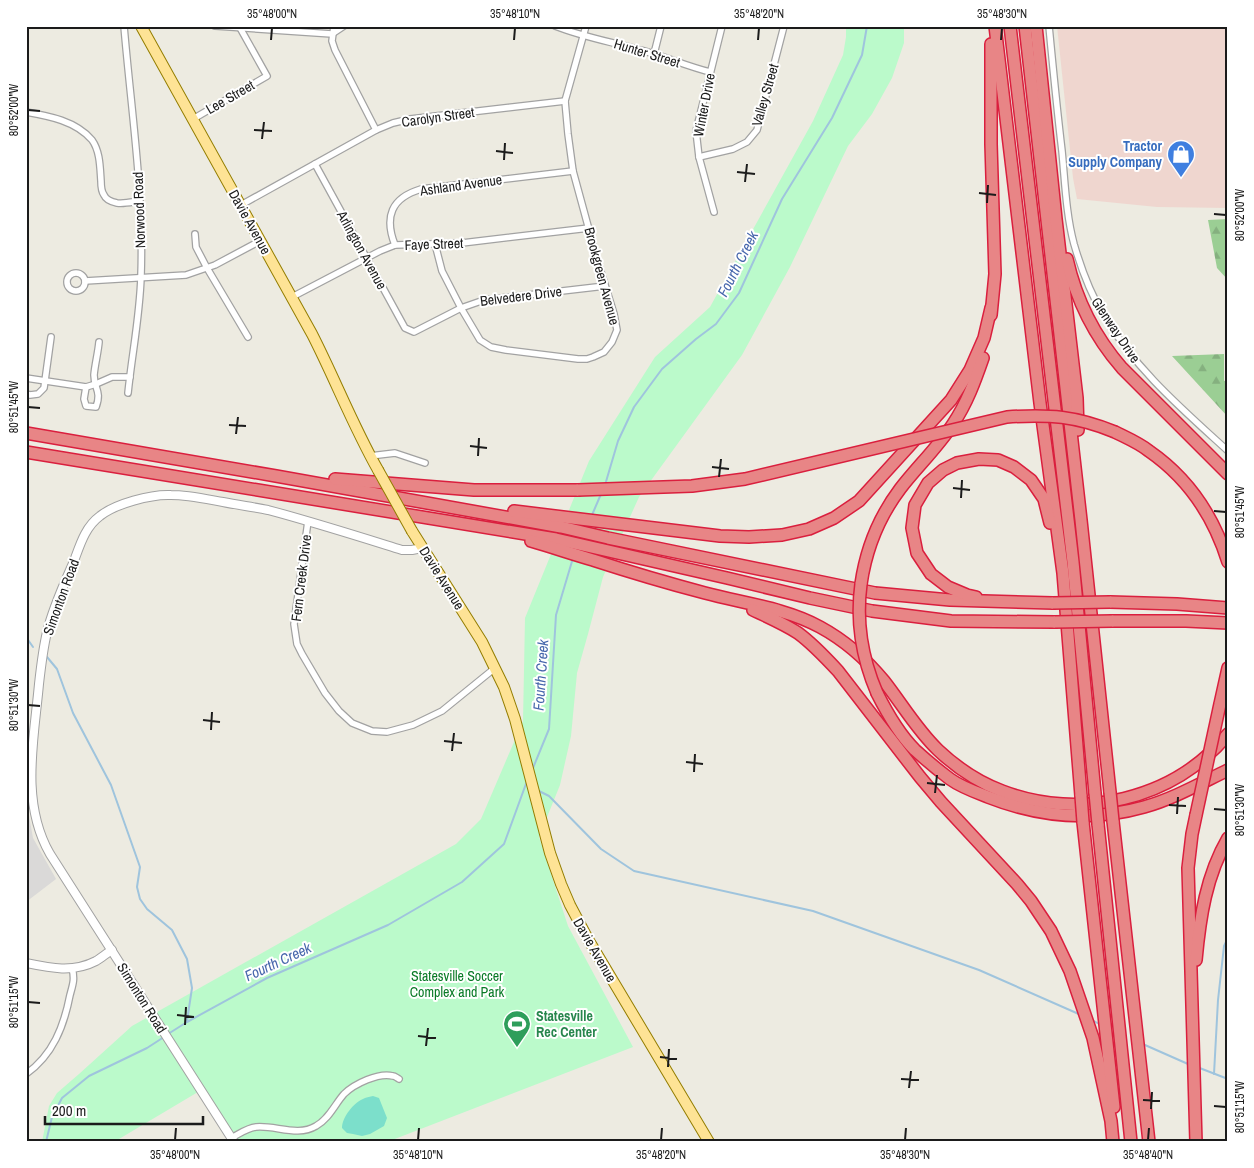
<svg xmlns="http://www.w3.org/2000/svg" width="1254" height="1168" font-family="'Archivo Narrow',sans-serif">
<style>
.residential{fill:#dad9d8}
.commercial{fill:#efd6cf}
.forest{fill:url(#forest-firs)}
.park{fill:#bbfacb}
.pitch{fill:#7cdfcb}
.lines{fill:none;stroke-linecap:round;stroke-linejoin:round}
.stream{stroke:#9fc4dd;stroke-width:2}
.minor-casing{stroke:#a2a2a2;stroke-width:8}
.tertiary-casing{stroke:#a2a2a2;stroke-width:10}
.primary-casing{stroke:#937d00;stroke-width:12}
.motorway-casing{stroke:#da1f3e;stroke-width:14}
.minor{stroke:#fff;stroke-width:5.5}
.tertiary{stroke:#fff;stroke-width:8}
.primary{stroke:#fee395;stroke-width:10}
.motorway{stroke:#e88586;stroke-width:11}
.primary-bridge-casing{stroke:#937d00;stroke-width:12;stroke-linecap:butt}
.motorway-bridge-casing{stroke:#da1f3e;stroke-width:14;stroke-linecap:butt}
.primary-bridge{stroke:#fee395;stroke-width:10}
.motorway-bridge{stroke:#e88586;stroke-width:11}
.ticks{fill:none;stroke:#1b1b1b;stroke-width:2}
.labels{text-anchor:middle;stroke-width:4;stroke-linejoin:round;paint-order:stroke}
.street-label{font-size:14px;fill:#1b1b1b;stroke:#fff}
.shop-label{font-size:14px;font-weight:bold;fill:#366cbe;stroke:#fff;text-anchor:end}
.park-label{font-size:14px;fill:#097a26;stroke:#fff}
.leisure-label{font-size:14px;font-weight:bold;fill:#27864d;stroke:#fff;text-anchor:start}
.water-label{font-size:15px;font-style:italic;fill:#4767ac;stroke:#fff}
.neatline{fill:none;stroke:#1b1b1b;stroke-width:2}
.ticks-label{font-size:12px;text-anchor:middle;fill:#1b1b1b}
</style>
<defs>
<pattern id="forest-firs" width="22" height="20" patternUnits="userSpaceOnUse" patternTransform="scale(1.25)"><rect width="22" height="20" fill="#9bce94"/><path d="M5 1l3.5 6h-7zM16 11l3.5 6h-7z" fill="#85b07f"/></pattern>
</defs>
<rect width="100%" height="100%" fill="#edebe1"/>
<path class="residential" d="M26,799L33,838L56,879L26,902Z"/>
<path class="commercial" d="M1057,26H1228V208L1157,207L1077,199L1073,178Z"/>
<g class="forest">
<path d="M1228,219V280L1217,268L1208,220Z"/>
<path d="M1224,354V381L1228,380V417L1172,356Z"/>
</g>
<path class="park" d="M846,26H904V43L892,78L872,114L848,146L790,267L742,355L639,497L603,577L588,634L577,673L571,736L560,785L539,837L568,926L633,1047L387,1142H232L198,1092L119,1139L117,1142H42L49,1106L57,1093L79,1074L132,1026L456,844L481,819L523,721L525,618L589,461L655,357L710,307L813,121L843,55L846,37Z"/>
<path class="pitch" d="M373,1096L379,1098L387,1118L384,1126L370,1134L362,1136L353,1134L347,1133L342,1128C342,1117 354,1102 365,1098C367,1097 370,1097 373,1096Z"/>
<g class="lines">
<g class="stream">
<path d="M605,485L618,441L634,407L662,369L696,339L716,324L739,293L782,199L832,118L862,55L867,26"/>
<path d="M592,515L601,494"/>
<path d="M26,637L33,647"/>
<path d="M47,657L57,669L73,713L111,785L140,867L137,887L140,899L147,909L172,930L187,959L192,988L187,1021"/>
<path d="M533,768L549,729L556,615L573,558"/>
<path d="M537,790L549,796L601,849L634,871L813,911L979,970L1081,1015"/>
<path d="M1092,1020L1101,1025"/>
<path d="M168,1034L187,1022L267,978L388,925L462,882L504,844L527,781"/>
<path d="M1145,1045L1188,1064"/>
<path d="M1197,1067L1228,1079"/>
<path d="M1214,1074L1218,1000L1224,946L1228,938"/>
<path d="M46,1142L52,1117L62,1098L89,1076L147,1048L164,1037"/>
</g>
<g class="minor-casing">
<g id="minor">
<path d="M124,26C131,109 144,192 141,276C140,315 132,354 128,393"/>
<path d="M215,26L332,34L344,26"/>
<path d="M334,26L332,41L335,50L376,130"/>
<path d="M555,26C583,37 612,42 640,50C664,56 686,66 710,72"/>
<path d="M1049,26C1053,68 1057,109 1062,151C1065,182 1066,214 1074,244C1081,268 1090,293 1103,314C1134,368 1182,409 1228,451"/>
<path d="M654,54L661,26"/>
<path d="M26,112C49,116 76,121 92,140C100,151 100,167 101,181C101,185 101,191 104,195C106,200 112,202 117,203C124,204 132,202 139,201"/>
<path d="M193,119L267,76L239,26"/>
<path d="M699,157L733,149L747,142L757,130L784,26"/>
<path d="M315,164L405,328L414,332L461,308L484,300L605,286"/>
<path d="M241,205L376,130L393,123L410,119L565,101"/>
<path d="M714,212L699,157L696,131L722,26"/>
<path d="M195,234L196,247L207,268L248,337"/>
<path d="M435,244L442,271L461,308L480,340L491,347L506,350L578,359H587L593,357L604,352L612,342L617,330L614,314L597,259L573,171L568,134L565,101L586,26"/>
<path d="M395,245C384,217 391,198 421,189L573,171"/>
<circle cx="76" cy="282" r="9"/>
<path d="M85,281L186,275L215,265L260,241"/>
<path d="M292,297L380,251L395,245L462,243L589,228"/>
<path d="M26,378L86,387L96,384L112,377H130"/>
<path d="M86,387L84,399L86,406L96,407C102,391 94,389 94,375C95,364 98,353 99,342"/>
<path d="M26,394L30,395L38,394L44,388L51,337"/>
<path d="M370,456L395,453L425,463"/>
<path d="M308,521L294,624L297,644L302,654L325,693L339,711L352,723L372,731L387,732L413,725L442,711L495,668"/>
<path d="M26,1074C53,1055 64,1026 70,995C73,984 75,979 72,968"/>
<path d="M231,1138C239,1134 247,1128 256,1127C275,1125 298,1137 316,1126C329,1119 335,1104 344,1094C354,1084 379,1072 393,1076C395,1076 397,1078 399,1079"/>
</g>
</g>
<g class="tertiary-casing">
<g id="tertiary">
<path d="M26,963C50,968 73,973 96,961C101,958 107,953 112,950"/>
<path d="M234,1142L50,854C20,802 34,740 39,684C41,666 43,649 47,632C53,607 64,584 74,561C80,545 85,527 100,516C115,504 151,494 171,495C188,495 206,499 223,502C238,505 253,507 268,510C313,522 357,536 402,550H412L422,548"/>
</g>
</g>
<g class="primary-casing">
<g id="primary">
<path d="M141,26L312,334C335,379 353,426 378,470"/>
<path d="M412,531L482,642L504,687L515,719L550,853L561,884L570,905L588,939L709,1142"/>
</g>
</g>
<g class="motorway-casing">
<g id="motorway">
<path d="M995,26L1040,403L1063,573L1081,796"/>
<path d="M1010,26L1073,562L1095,793"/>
<path d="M1025,26L1081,520L1110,792"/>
<path d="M1036,26L1056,219L1077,398L1078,430"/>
<path d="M1067,259C1076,299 1095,337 1122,368L1228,474"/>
<path d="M991,315L995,274L991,144V44"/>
<path d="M1115,432C1127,438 1139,443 1149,451C1188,478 1214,517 1228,562"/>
<path d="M26,433L276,476L561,527L608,538L875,593L950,600L1053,603"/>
<path d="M26,452L556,539L727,578L810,598L872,611L951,621L1055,622"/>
<path d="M335,479L474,490H578"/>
<path d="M514,511L720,536L749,537L782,535L809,529L834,518L859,501L951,400L970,370L984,338L991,308"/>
<path d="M531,541C552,547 572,554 593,560C630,572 667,583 705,593C742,603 786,608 820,627C844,640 866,659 884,681C902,704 917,730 938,750C956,767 978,782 1002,791C1080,821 1174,800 1228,734"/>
<path d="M861,584C866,549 879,517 900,489C917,467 938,447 953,424C967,403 975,381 983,358"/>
<path d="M976,597L967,595L948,587L931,574L917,553L912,528L915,505L928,483L943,470L957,463L979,459L998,460L1014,467L1031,480L1044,499L1050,523"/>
<path d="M1110,602L1177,604L1228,608"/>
<path d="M753,610C768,617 784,624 798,633C813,644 826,658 838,671L920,777L941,802L1017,884L1031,901L1051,931L1070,971L1093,1038L1111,1121L1113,1142"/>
<path d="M1112,621H1186L1228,623"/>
<path d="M877,693C887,713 899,734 915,750C926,760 938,770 950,779C961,787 975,792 988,797C1039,817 1091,822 1144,807C1173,799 1201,783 1228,770"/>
<path d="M1220,704L1228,668"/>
<path d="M1196,815L1192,834L1188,868L1196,1142"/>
<path d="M1113,821L1149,1142"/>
<path d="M1083,822L1114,1107"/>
<path d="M1098,824L1131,1142"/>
<path d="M1196,960C1200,917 1206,876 1228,838"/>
</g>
</g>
<use href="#minor" class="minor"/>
<use href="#tertiary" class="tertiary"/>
<use href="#primary" class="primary"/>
<use href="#motorway" class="motorway"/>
<g class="primary-bridge-casing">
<path id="primary-bridge" d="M378,470L412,531"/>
</g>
<g class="motorway-bridge-casing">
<g id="motorway-bridge">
<path d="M578,490L692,486L745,479L1007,417C1049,414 1076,416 1115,432"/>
<path d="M861,584C856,621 862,658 877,693"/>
<path d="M1053,603L1110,602"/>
<path d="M1055,622L1112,621"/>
<path d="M1110,792L1113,821"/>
<path d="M1095,793L1098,824"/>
<path d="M1081,796L1083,822"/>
<path d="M1196,815L1220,704"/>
</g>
</g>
<use href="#primary-bridge" class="primary-bridge"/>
<use href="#motorway-bridge" class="motorway-bridge"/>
</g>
<path class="ticks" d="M271,40L272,28M514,40L515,28M758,40L759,28M1001,40L1002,28M28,110L40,111M254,130L272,131M262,139L264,122M496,151L513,153M504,160L505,143M737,172L755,174M745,182L747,164M979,193L996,195M987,203L988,185M1214,214L1226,215M28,407L40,408M229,425L246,426M236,434L238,417M470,446L487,448M478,456L479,438M712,467L729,469M719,477L721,459M953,488L970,490M961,498L962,480M1214,511L1226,512M28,705L40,706M203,720L220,722M211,730L212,712M444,741L462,743M452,751L454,733M686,762L703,764M694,772L695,754M927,783L945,785M935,793L937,775M1169,805L1186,806M1214,809L1226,810M1177,814L1178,797M28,1002L40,1003M177,1015L194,1017M185,1025L186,1007M418,1036L436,1038M426,1046L428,1028M660,1057L677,1059M668,1067L669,1049M901,1079L919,1080M909,1088L911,1071M1143,1100L1160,1101M1214,1106L1226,1107M1151,1109L1152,1092M175,1140L176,1128M418,1140L419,1128M661,1140L662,1128M905,1140L906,1128M1148,1140L1149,1128"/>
<defs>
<g id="shop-pin" transform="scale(1.4375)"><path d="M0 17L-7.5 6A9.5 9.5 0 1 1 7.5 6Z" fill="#3f7fe0" stroke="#fff"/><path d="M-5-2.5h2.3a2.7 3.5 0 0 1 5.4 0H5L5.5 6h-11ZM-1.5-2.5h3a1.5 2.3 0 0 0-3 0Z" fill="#fff"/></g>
<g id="stadium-pin" transform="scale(1.4375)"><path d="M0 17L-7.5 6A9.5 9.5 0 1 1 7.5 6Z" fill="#2e9e5b" stroke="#fff"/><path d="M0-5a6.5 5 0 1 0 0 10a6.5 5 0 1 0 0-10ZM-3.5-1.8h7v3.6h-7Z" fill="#fff"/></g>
</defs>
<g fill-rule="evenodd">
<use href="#shop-pin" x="1181" y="154"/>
<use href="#stadium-pin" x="517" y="1024"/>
</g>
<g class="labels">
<g class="street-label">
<text transform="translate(647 53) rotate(17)" y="5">Hunter Street</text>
<text transform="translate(765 95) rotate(-74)" y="5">Valley Street</text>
<text transform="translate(230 97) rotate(-30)" y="5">Lee Street</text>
<text transform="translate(704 105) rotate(-79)" y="5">Winter Drive</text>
<text transform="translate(438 117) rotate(-8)" y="5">Carolyn Street</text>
<text transform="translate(461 185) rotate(-8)" y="5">Ashland Avenue</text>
<text transform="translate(139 210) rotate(-92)" y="5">Norwood Road</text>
<text transform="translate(250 222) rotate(61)" y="5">Davie Avenue</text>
<text transform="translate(434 244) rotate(-2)" y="5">Faye Street</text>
<text transform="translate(362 250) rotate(61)" y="5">Arlington Avenue</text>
<text transform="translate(602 276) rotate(75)" y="5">Brookgreen Avenue</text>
<text transform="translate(521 296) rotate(-7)" y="5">Belvedere Drive</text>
<text transform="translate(1116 330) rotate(56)" y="5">Glenway Drive</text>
<text transform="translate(301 578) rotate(-83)" y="5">Fern Creek Drive</text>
<text transform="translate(442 578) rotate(58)" y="5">Davie Avenue</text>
<text transform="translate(61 597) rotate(-70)" y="5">Simonton Road</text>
<text transform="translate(595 950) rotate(60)" y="5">Davie Avenue</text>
<text transform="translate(142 998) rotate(58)" y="5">Simonton Road</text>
</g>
<g class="shop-label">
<text x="1162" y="151">Tractor<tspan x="1162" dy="16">Supply Company</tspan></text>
</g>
<g class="park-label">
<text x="457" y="981">Statesville Soccer<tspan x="457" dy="16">Complex and Park</tspan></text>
</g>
<g class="leisure-label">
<text x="536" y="1021">Statesville<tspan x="536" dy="16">Rec Center</tspan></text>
</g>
<g class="water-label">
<text transform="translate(738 264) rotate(-63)" y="5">Fourth Creek</text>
<text transform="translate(541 675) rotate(-86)" y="5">Fourth Creek</text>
<text transform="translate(278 962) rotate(-25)" y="5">Fourth Creek</text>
</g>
</g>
<rect width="1254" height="1168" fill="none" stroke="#ffffff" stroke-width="55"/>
<path d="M45 1116v8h158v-8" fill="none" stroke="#1b1b1b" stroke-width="2.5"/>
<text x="52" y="1116" font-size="15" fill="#1b1b1b" stroke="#ffffff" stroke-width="4" paint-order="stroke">200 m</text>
<rect x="28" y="28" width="1198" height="1112" class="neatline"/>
<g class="ticks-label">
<text x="272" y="18">35°48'00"N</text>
<text x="515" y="18">35°48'10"N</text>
<text x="759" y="18">35°48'20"N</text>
<text x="1002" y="18">35°48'30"N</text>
<text transform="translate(14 110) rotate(-90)" y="4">80°52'00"W</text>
<text transform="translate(1240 215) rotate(-90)" y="4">80°52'00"W</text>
<text transform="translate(14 407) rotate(-90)" y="4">80°51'45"W</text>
<text transform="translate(1240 512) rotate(-90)" y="4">80°51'45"W</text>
<text transform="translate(14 705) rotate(-90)" y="4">80°51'30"W</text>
<text transform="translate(1240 810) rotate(-90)" y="4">80°51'30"W</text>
<text transform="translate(14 1002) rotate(-90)" y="4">80°51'15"W</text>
<text transform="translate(1240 1107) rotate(-90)" y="4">80°51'15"W</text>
<text x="175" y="1159">35°48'00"N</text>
<text x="418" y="1159">35°48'10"N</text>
<text x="661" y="1159">35°48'20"N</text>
<text x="905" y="1159">35°48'30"N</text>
<text x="1148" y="1159">35°48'40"N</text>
</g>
</svg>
